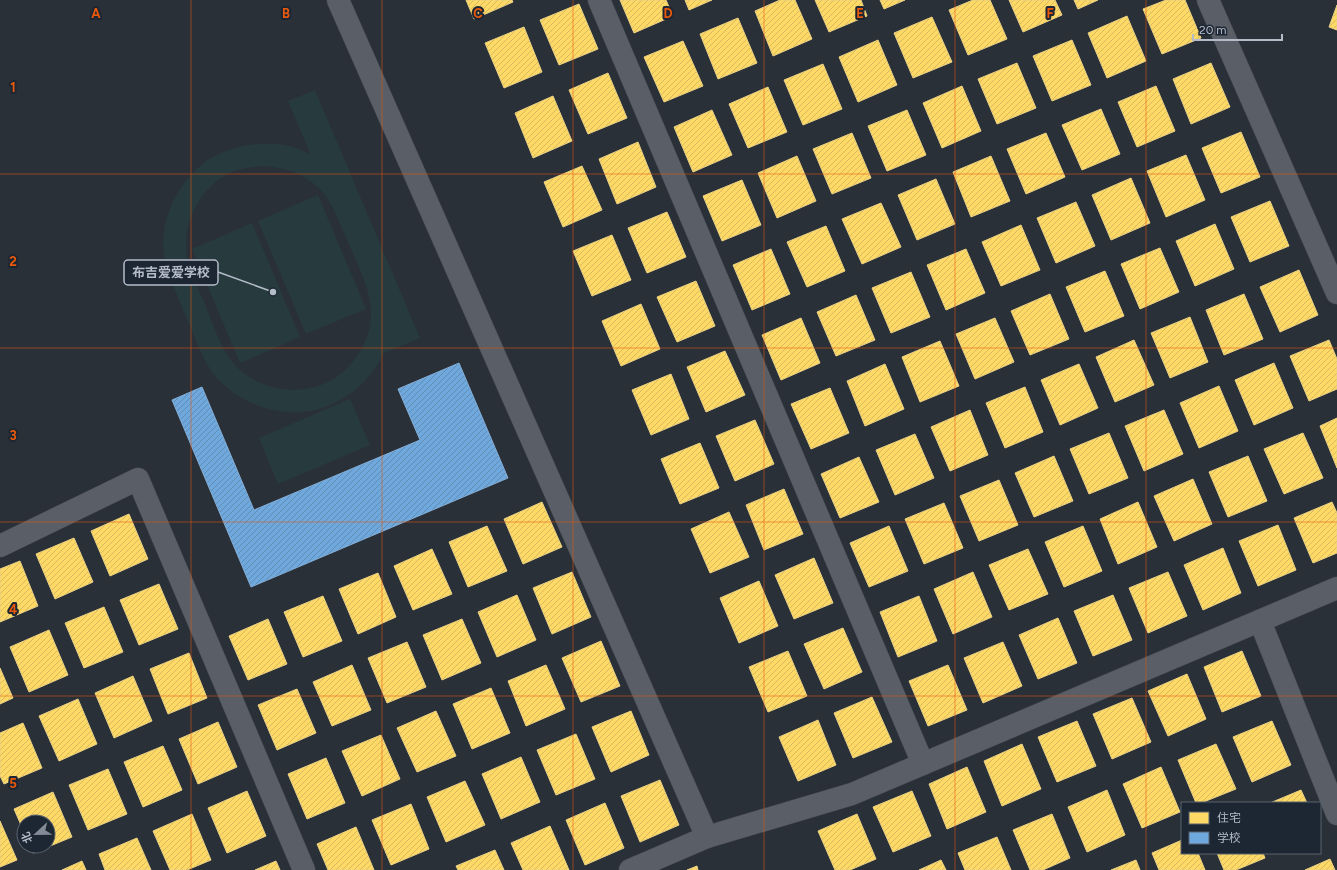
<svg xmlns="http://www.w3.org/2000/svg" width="1337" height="870" font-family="Figtree,'Noto Sans SC',sans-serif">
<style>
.pitch{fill:#273a3e;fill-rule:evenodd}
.homes{fill:url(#homes-hatch);stroke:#e8d084}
.schools{fill:url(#schools-hatch);stroke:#84aed6}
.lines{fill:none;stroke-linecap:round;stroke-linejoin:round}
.minor-casing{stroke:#484c53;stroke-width:23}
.minor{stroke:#5a5e66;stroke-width:22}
.grid{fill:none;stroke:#e8590c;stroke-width:1;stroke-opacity:0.55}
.grid-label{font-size:13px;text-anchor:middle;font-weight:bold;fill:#e8590c;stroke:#1d2633;stroke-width:4;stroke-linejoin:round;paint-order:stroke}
.leader{fill:none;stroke:#b4bcc9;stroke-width:1.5}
.callout-dot{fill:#b4bcc9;stroke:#1d2633;stroke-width:1.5}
.callout{fill:#1d2633;stroke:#b4bcc9;stroke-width:1.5}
.callout-label{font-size:13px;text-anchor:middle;font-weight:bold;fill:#b4bcc9}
</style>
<defs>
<pattern id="homes-hatch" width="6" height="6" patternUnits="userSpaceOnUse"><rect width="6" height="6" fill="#ffd966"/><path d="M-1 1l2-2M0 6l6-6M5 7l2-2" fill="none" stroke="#d7b95e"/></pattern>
<pattern id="schools-hatch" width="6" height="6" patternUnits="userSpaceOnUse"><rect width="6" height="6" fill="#6fa8dc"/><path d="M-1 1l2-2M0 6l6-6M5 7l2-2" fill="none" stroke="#618cb4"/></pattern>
</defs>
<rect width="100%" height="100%" fill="#2a3038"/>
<g class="pitch">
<path d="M315,90L420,338L384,353C371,379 355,394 328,406C289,422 237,406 212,372C201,356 194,335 186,317C179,299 170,280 165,261C156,219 182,170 221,153C249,141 284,139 311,155L288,101ZM261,166C280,167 299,171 314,184C319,188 324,193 327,198C336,212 341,227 348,242C358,266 372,291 371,318C370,335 361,351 351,364C320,401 258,397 230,359C219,343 212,322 205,304C198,288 189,272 187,256C182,225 198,192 224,176C235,169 248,168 261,166Z"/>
<path d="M318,195L366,309L306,334L258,221Z"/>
<path d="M252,223L300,337L240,363L192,249Z"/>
<path d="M350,399L370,445L278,484L259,438Z"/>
</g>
<g class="homes">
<path d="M466,0H512L513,2L474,19Z"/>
<path d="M620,0H666L673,16L634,33Z"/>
<path d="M685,0H712L689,10Z"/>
<path d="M780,0H795L812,39L773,56L755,11Z"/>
<path d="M815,0H861L867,16L829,32Z"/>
<path d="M880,0H905L884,9Z"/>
<path d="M973,0H990L1007,39L968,55L949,10Z"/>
<path d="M1009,0H1055L1062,15L1023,32Z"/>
<path d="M1074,0H1098L1078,9Z"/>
<path d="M1166,0H1185L1201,38L1162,54L1143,9Z"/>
<path d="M579,4L598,49L559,65L540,20Z"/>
<path d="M1337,5V30L1329,27Z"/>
<path d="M1127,16L1146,61L1107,78L1088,33Z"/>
<path d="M932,17L952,62L913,78L894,33Z"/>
<path d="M738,18L757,63L718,79L700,34Z"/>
<path d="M524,27L542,72L504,88L485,43Z"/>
<path d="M878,40L897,85L858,102L839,57Z"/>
<path d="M1072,40L1091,85L1052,101L1033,56Z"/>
<path d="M683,41L703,86L664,102L644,57Z"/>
<path d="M1017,63L1036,108L997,124L978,79Z"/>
<path d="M1211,63L1230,107L1191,124L1173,79Z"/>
<path d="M823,64L842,109L803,125L784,80Z"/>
<path d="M608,73L627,118L588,134L569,90Z"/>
<path d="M962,86L981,131L942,148L923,103Z"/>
<path d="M1156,86L1175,131L1137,147L1118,102Z"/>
<path d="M768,87L787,132L748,148L729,104Z"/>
<path d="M553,96L572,141L533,158L515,113Z"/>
<path d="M1101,109L1120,154L1082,170L1062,125Z"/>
<path d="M712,110L732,155L693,172L674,127Z"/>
<path d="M907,110L926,155L887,171L868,126Z"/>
<path d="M1241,132L1260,177L1221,193L1202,148Z"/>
<path d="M852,133L871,178L832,194L813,149Z"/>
<path d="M1046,133L1065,177L1026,194L1007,149Z"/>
<path d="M638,142L656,187L617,204L599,159Z"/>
<path d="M1186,155L1205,200L1166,217L1147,171Z"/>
<path d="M797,156L816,201L777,218L758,173Z"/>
<path d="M991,156L1010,201L971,217L953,172Z"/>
<path d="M582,166L602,210L563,227L544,182Z"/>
<path d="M1131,178L1150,223L1111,240L1092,195Z"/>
<path d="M936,179L955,224L917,240L898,195Z"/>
<path d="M742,180L761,225L722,241L703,196Z"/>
<path d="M1270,201L1289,246L1250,262L1231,217Z"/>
<path d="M1076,202L1095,246L1056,263L1037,218Z"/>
<path d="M881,203L901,247L862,264L842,219Z"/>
<path d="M667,212L686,257L647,273L628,228Z"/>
<path d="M1215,224L1234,269L1195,286L1176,241Z"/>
<path d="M1021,225L1040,270L1001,286L982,242Z"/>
<path d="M826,226L845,271L807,287L787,242Z"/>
<path d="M612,235L631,280L592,296L573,251Z"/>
<path d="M1160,248L1179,292L1140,309L1121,264Z"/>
<path d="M771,249L790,294L752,310L733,265Z"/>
<path d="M966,249L985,293L946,310L927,265Z"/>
<path d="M1299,270L1318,315L1280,332L1260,287Z"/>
<path d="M1105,271L1124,316L1085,332L1066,287Z"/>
<path d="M911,272L930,317L891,333L872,288Z"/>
<path d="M696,281L715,326L677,342L657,297Z"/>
<path d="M1050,294L1069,339L1030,355L1011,311Z"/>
<path d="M1244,294L1263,339L1224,355L1206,310Z"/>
<path d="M856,295L875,340L836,356L817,312Z"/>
<path d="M641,304L660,349L621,366L602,321Z"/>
<path d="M1190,317L1208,362L1170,378L1151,333Z"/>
<path d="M801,318L820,363L781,380L762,335Z"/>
<path d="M995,318L1014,362L975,379L956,334Z"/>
<path d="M1134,340L1154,385L1115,402L1096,357Z"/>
<path d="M1329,340L1337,359V389L1309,401L1290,356Z"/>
<path d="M940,341L959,386L920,402L902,357Z"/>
<path d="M725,351L745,395L706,412L687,367Z"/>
<path d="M1274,363L1293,408L1254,425L1235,380Z"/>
<path d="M885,364L904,409L865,426L847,381Z"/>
<path d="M1079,364L1098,408L1060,425L1041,380Z"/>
<path d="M671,374L689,419L651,435L632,390Z"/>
<path d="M1219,386L1238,431L1199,448L1180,403Z"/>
<path d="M1025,387L1043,432L1005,448L986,403Z"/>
<path d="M830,388L849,433L811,449L791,404Z"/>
<path d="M970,410L988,455L950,471L931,427Z"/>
<path d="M1164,410L1183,454L1144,471L1125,426Z"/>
<path d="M1337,418V468L1320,426Z"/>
<path d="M755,420L774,464L735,481L716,436Z"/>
<path d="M1109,433L1128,478L1089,494L1070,449Z"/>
<path d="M1303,433L1323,478L1284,494L1264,449Z"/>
<path d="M915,434L934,478L895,495L876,450Z"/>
<path d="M700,443L719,488L680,504L661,459Z"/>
<path d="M1054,456L1073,501L1034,517L1015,473Z"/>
<path d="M1248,456L1267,501L1228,517L1209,472Z"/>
<path d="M859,457L879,502L840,518L821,474Z"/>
<path d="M1193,479L1212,524L1174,541L1154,496Z"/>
<path d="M999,480L1018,525L979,541L960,496Z"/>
<path d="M784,489L803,534L764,550L746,505Z"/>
<path d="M542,502L562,547L523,564L504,519Z"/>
<path d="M1138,502L1157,547L1118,564L1100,519Z"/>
<path d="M1332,502L1337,513V553L1313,563L1294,518Z"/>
<path d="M944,503L963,548L924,564L905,519Z"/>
<path d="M729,512L749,557L710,573L691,529Z"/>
<path d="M129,514L148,559L110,576L91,531Z"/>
<path d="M1278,525L1296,570L1258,586L1239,541Z"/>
<path d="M487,526L507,571L468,587L449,542Z"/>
<path d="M889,526L908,571L869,587L850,543Z"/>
<path d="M1083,526L1102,571L1064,587L1045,542Z"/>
<path d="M74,538L93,582L55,599L36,554Z"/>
<path d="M1223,548L1241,593L1203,610L1184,565Z"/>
<path d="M432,549L452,594L413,610L394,566Z"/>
<path d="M1028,549L1048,594L1009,610L989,565Z"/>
<path d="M814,558L833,603L794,619L775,575Z"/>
<path d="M20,561L38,606L0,622V569Z"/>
<path d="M572,572L591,617L552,634L533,588Z"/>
<path d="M973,572L992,617L953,634L934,589Z"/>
<path d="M1168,572L1187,616L1148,633L1129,588Z"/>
<path d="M378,573L396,617L358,634L339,589Z"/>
<path d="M759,581L778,626L739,643L720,598Z"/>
<path d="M159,584L178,629L139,645L120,600Z"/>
<path d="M517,595L536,640L497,657L478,612Z"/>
<path d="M1113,595L1132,640L1093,656L1074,611Z"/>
<path d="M323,596L342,641L303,657L284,612Z"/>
<path d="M919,596L937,641L898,657L880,612Z"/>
<path d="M104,607L123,652L84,668L65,623Z"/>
<path d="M1058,618L1077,663L1038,679L1019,635Z"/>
<path d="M268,619L287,664L248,680L229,636Z"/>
<path d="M462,619L481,663L442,680L423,635Z"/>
<path d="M843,628L862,672L824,689L804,644Z"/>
<path d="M49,630L68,675L29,692L10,647Z"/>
<path d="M601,641L620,686L581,702L562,658Z"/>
<path d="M407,642L426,687L387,703L368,658Z"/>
<path d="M1003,642L1022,686L983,703L964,658Z"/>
<path d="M788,651L807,696L768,712L749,667Z"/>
<path d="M1242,651L1261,696L1222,712L1204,667Z"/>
<path d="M189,653L207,698L168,714L150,669Z"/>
<path d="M352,665L371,710L332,726L313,682Z"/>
<path d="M546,665L565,709L526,726L508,681Z"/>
<path d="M948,665L967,710L928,726L909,681Z"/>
<path d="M0,668L13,698L0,704Z"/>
<path d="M1187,674L1206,719L1168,736L1148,691Z"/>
<path d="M133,676L152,721L114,738L95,693Z"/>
<path d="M491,688L510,733L472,749L453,704Z"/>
<path d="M297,689L316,733L277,750L258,705Z"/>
<path d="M872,697L892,742L853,758L834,713Z"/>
<path d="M1132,698L1151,742L1112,759L1093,714Z"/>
<path d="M78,699L97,744L59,761L39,716Z"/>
<path d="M436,711L456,756L417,772L397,728Z"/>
<path d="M631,711L649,755L611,772L592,727Z"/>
<path d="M818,720L836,765L798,781L779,737Z"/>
<path d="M1077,721L1096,766L1057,782L1038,737Z"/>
<path d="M1272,721L1291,765L1252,782L1233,737Z"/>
<path d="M218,722L237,767L198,784L179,739Z"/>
<path d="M23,723L42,768L4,784L0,776V733Z"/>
<path d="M576,734L595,779L556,795L537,750Z"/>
<path d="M381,735L400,779L362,796L342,751Z"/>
<path d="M1022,744L1041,789L1002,806L984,761Z"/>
<path d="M1216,744L1236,789L1201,803H1196L1178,760Z"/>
<path d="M163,746L182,790L143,807L124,762Z"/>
<path d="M521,757L540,802L501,819L482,774Z"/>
<path d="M326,758L345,803L307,819L288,774Z"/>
<path d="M967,767L986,812L947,829L929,784Z"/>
<path d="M1161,767L1180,812L1142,828L1123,784Z"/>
<path d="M108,769L127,814L88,830L69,785Z"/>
<path d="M660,780L679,825L640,842L621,796Z"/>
<path d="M465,781L485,825L446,842L427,797Z"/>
<path d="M1107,790L1125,835L1087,852L1068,807Z"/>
<path d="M1301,790L1307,803H1270Z"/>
<path d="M247,791L266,836L227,853L208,808Z"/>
<path d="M912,791L931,836L893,852L873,807Z"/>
<path d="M53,792L72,837L33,853L30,846H48V822H24V832L14,809Z"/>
<path d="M605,803L624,848L585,865L566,820Z"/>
<path d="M411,804L429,849L391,865L372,820Z"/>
<path d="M192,814L211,860L187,870H170L153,831Z"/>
<path d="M857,814L876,859L850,870H835L818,831Z"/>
<path d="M1052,814L1070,858L1043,870H1030L1013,830Z"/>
<path d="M0,821L17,860L0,867Z"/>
<path d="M550,826L569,870H523L511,843Z"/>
<path d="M356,827L374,870H328L317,844Z"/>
<path d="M997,837L1011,870H965L958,853Z"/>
<path d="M137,838L151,870H105L99,854Z"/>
<path d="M1182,840V853H1198L1205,870H1159L1152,853Z"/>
<path d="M495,850L504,870H458L456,866Z"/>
<path d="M1217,853H1263L1265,858L1236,870H1224Z"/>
<path d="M1330,859L1335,870H1305Z"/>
<path d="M941,860L946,870H919Z"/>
<path d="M1136,860L1140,870H1111Z"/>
<path d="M82,861L86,870H62Z"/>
<path d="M276,861L280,870H255Z"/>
<path d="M697,866L698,870H687Z"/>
</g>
<path class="schools" d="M459,363L508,478L251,587L172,400L202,387L254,510L420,440L398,389Z"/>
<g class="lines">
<g class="minor-casing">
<g id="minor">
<path d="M338,0L707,837"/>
<path d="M599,0L923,764"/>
<path d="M1208,0L1337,293"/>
<path d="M0,546L138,479L304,870"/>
<path d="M1260,621L1337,814"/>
<path d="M630,870L707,837L852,794L1337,588"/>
</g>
</g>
<use href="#minor" class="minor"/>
</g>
<path class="grid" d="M191,0V870M382,0V870M573,0V870M764,0V870M955,0V870M1146,0V870M0,174H1337M0,348H1337M0,522H1337M0,696H1337"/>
<g class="grid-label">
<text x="96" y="18">A</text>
<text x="286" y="18">B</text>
<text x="478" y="18">C</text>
<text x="668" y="18">D</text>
<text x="860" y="18">E</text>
<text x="1050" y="18">F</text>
<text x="13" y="92">1</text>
<text x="13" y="266">2</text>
<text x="13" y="440">3</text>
<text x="13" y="614">4</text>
<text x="13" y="788">5</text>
</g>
<path class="leader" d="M273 292L218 272"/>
<circle class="callout-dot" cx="273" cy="292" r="4"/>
<rect class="callout" x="124" y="260" width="94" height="25" rx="4"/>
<g class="callout-label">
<text x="171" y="277">布吉爱爱学校</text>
</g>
<rect x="1181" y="802" width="140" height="52" fill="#1d2633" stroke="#59626f"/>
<rect x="1189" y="812" width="20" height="12" fill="#ffd966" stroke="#59626f"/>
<text x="1217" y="822" font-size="12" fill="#b4bcc9">住宅</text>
<rect x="1189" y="832" width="20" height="12" fill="#6fa8dc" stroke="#59626f"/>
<text x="1217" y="842" font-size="12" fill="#b4bcc9">学校</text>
<g transform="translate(36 834) rotate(248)"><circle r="19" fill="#1d2633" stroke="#59626f"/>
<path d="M0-3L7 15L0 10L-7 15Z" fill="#848b96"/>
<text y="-6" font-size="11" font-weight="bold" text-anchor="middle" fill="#b4bcc9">北</text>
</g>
<path d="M1193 34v6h89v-6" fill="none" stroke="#b4bcc9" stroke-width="2"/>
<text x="1199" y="34" font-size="12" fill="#b4bcc9" stroke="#1d2633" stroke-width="3" paint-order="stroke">20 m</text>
</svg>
